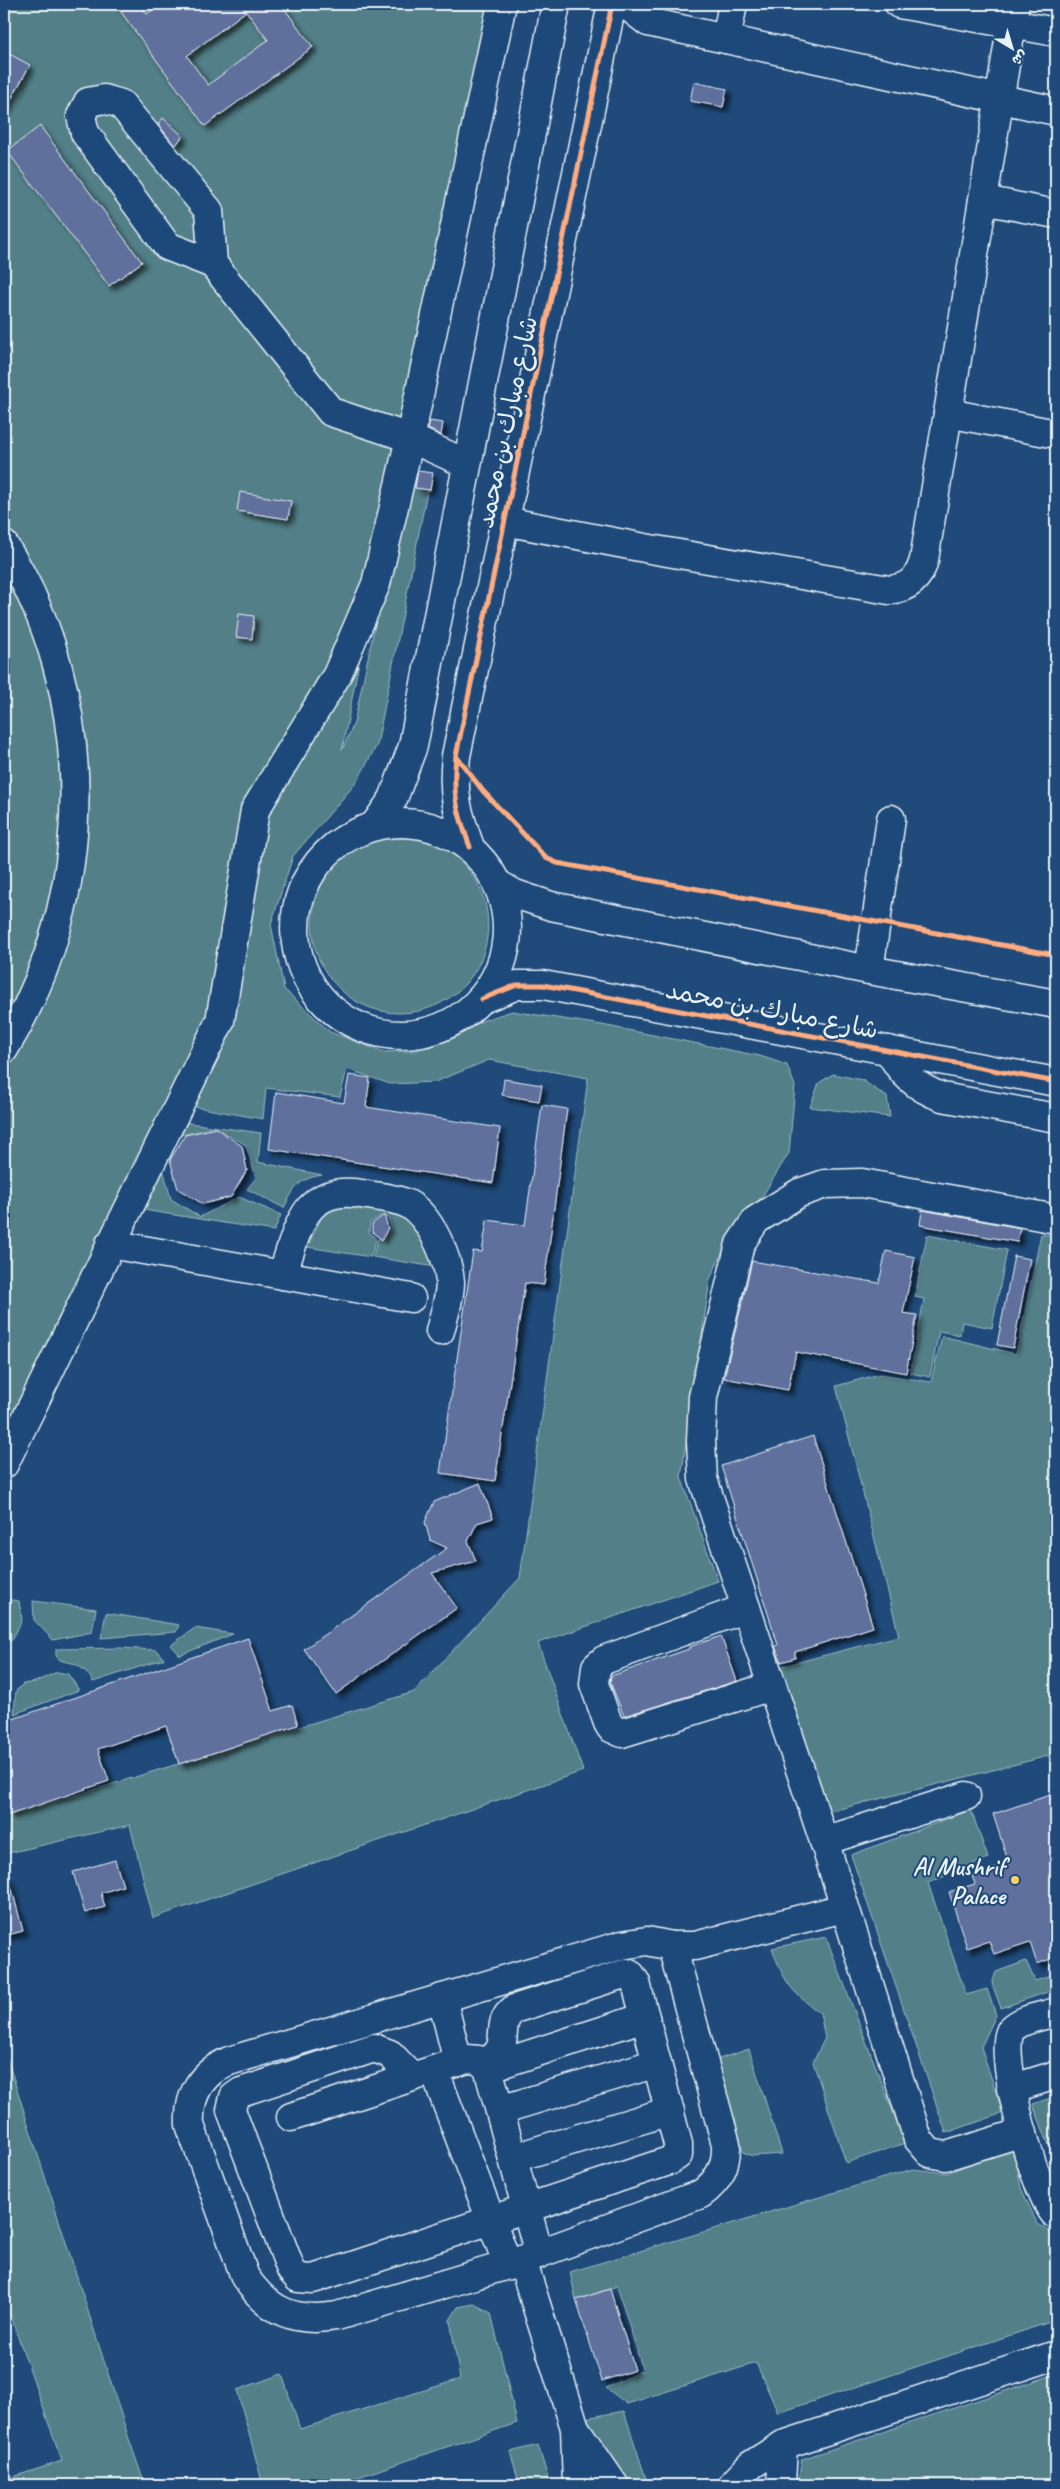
<svg xmlns="http://www.w3.org/2000/svg" width="1060" height="2489" font-family="Caveat,'Playpen Sans Arabic',sans-serif">
<style>
.green{fill:#528088;stroke:#9db8c0}
.building{fill:#606f9d;stroke:#e8f1f8;fill-rule:evenodd;filter:url(#shadow)}
.lines{fill:none;stroke-linecap:round;stroke-linejoin:round}
.minor-casing{stroke:#e8f1f8;stroke-width:31}
.minor{stroke:#1f4a7a;stroke-width:28}
.cycleway-casing{stroke:#1f4a7a;stroke-width:8}
.cycleway{stroke:#ffac80;stroke-width:5}
.poi-dot{fill:#ffd166;stroke:#1f4a7a;stroke-width:2}
.labels{text-anchor:middle;stroke-width:4;stroke-linejoin:round;paint-order:stroke}
.street-label{font-size:25px;fill:#e8f1f8;stroke:#1f4a7a}
.poi-label{font-size:25px;font-weight:bold;fill:#e8f1f8;stroke:#1f4a7a;text-anchor:end}
</style>
<defs>
<filter id="shadow"><feDropShadow dx="4.5" dy="4.5" stdDeviation="2.5" flood-color="#0009"/></filter>
</defs>
<rect width="100%" height="100%" fill="#1f4a7a"/>
<filter id="ink" filterUnits="userSpaceOnUse"><feTurbulence type="fractalNoise" baseFrequency=".02" numOctaves="2"/><feDisplacementMap in="SourceGraphic" scale="10" xChannelSelector="R" yChannelSelector="G"/><feConvolveMatrix kernelMatrix="1 2 1 2 8 2 1 2 1" color-interpolation-filters="sRGB"/></filter>
<g filter="url(#ink)">
<g class="green">
<path d="M4,4H500L367,634L251,835L233,934L197,1051L4,1447Z"/>
<path d="M406,480L428,487L377,745L356,783L293,856L271,924L284,989L330,1032L384,1052L414,1051L457,1035L484,1020L512,1011L602,1025L760,1056L787,1065L795,1086L789,1153L763,1195L733,1230L710,1279L681,1477L718,1581L538,1643L583,1771L153,1918L130,1825L4,1854V1817L414,1692L520,1578L588,1078L489,1060L435,1082L390,1084L347,1069L340,1097L266,1088L263,1119L190,1106L257,830L360,657L342,750L354,723Z"/>
<circle cx="400" cy="925" r="88"/>
<path d="M833,1074L862,1080L887,1097L890,1117L810,1107L819,1083Z"/>
<path d="M182,1122L261,1133L258,1162L322,1175C298,1179 295,1187 284,1208L247,1189L256,1178L246,1145L215,1127L181,1135L162,1165L171,1199L200,1217L239,1197L281,1215L274,1231L137,1209Z"/>
<path d="M339,1202L408,1211L442,1268L373,1257L378,1239L386,1237L391,1228L388,1218L380,1216L370,1223L369,1232L376,1239L371,1257L307,1247L325,1211Z"/>
<path d="M1041,1234L1056,1236V1754L824,1813L775,1668L899,1636L836,1386L880,1374L931,1382L942,1336L1016,1354Z"/>
<path d="M927,1235L1007,1250L992,1328L962,1322L960,1335L939,1331L930,1377L910,1373L924,1299L915,1297Z"/>
<path d="M4,1599L19,1601L22,1620L12,1640L4,1643Z"/>
<path d="M33,1601L96,1609L92,1632L53,1640L34,1620Z"/>
<path d="M106,1613L179,1625L176,1632L101,1638Z"/>
<path d="M195,1628L233,1634L180,1655L171,1645Z"/>
<path d="M120,1648L156,1650L164,1659L93,1682C89,1674 83,1668 75,1664C67,1661 61,1663 56,1656V1649Z"/>
<path d="M57,1672L68,1674L79,1690L14,1714L16,1691L23,1684L35,1682Z"/>
<path d="M971,1810L988,1858L928,1883L966,1995L987,1989L996,2015L981,2047L1003,2113L946,2133L851,1855Z"/>
<path d="M826,1937L905,2143L846,2163L813,2062L825,2038L820,2013C790,1991 784,1982 772,1948Z"/>
<path d="M1026,1961L1035,1981L1056,1974V1989L1001,2008L992,1984L996,1972Z"/>
<path d="M4,2049L129,2439L145,2485H4V2480L62,2461L4,2297Z"/>
<path d="M749,2049L782,2154L752,2156L743,2152L716,2060Z"/>
<path d="M1056,2096V2164L1033,2104Z"/>
<path d="M1014,2146L1021,2188L1037,2223L1056,2236V2320L778,2413L756,2363L627,2404L606,2388L643,2370L617,2286L576,2300L570,2272L913,2169L947,2173Z"/>
<path d="M474,2304L491,2313L517,2423L335,2485H263L237,2390L282,2374L300,2429L460,2379L450,2320L458,2307Z"/>
<path d="M1056,2374V2485H800L799,2476L802,2459Z"/>
<path d="M624,2411L648,2485H625L586,2418Z"/>
<path d="M538,2445L550,2485H520L510,2452Z"/>
</g>
<g class="building">
<path d="M115,4H139L147,14L160,4H281L313,47L205,126ZM246,11L268,40L208,85L187,56Z"/>
<path d="M4,51L30,65L4,112Z"/>
<path d="M694,82L727,89L723,107L690,101Z"/>
<path d="M163,118L183,136L175,146L158,124Z"/>
<path d="M40,126L142,262L109,286L7,151Z"/>
<path d="M430,421L443,423L441,435L428,429Z"/>
<path d="M418,471L433,473L430,490L415,488Z"/>
<path d="M240,492L291,501L288,519L237,511Z"/>
<path d="M239,614L254,616L252,639L236,637Z"/>
<path d="M349,1075L370,1078L366,1107L500,1128L493,1183L269,1149L276,1092L344,1103Z"/>
<path d="M504,1079L542,1085L539,1101L502,1095Z"/>
<path d="M542,1105L567,1109L544,1285L525,1283L495,1481L440,1473L473,1251L482,1252L487,1220L525,1225Z"/>
<path d="M216,1128L242,1146L247,1170L231,1197L203,1204L178,1189L170,1160L185,1135Z"/>
<path d="M922,1210L1020,1228L1017,1242L920,1225Z"/>
<path d="M384,1215L388,1228L382,1240L372,1232V1224Z"/>
<path d="M886,1251L915,1257L903,1313L917,1315L906,1373L796,1352L788,1390L724,1378L752,1261L879,1283Z"/>
<path d="M1014,1256L1030,1259L1013,1348L997,1345Z"/>
<path d="M813,1436L873,1627L795,1652V1658L781,1662L775,1646L778,1645L721,1466Z"/>
<path d="M480,1483L493,1518L477,1523L468,1541L476,1561L432,1573L457,1608L336,1694L304,1649L447,1548L430,1540L425,1522L434,1502Z"/>
<path d="M721,1636L737,1681L624,1716L610,1682L611,1676L689,1649V1647Z"/>
<path d="M248,1638L273,1711L292,1705L298,1725L179,1764L166,1726L98,1749L109,1781L9,1815L4,1800V1722Z"/>
<path d="M1056,1793V1957L1037,1964L1030,1942L994,1954L989,1941L967,1948L949,1892L975,1884L972,1876L1009,1864L993,1814Z"/>
<path d="M115,1860L123,1886L101,1893L105,1907L85,1913L73,1872Z"/>
<path d="M9,1878L23,1931L4,1936V1879Z"/>
<path d="M610,2289L635,2370L602,2381L576,2300Z"/>
</g>
<g class="lines">
<g class="minor-casing">
<g id="minor">
<path d="M625,4L648,22L1056,111"/>
<path d="M899,4L1056,32"/>
<path d="M726,39L733,4"/>
<path d="M983,200L1056,214"/>
<path d="M213,264L209,211L121,104L104,99L88,102L81,116L85,133L167,246L213,264L331,412L410,438L467,464"/>
<path d="M948,413L1056,434"/>
<path d="M504,521L650,549L889,590C909,588 919,579 924,560L1015,4"/>
<path d="M4,545C99,694 97,899 4,1049"/>
<circle cx="401" cy="929" r="106"/>
<path d="M374,826L393,799L413,746L556,4"/>
<path d="M470,847C457,811 452,795 456,756L612,4"/>
<path d="M498,884L515,894L551,906L869,970L1056,1004"/>
<path d="M869,970L891,819"/>
<path d="M482,999L517,985H543L1056,1082"/>
<path d="M889,1050C901,1074 917,1088 942,1097L1056,1118"/>
<path d="M110,1244L411,1298"/>
<path d="M282,1275C290,1254 296,1225 310,1208C326,1191 346,1191 367,1195C380,1197 395,1198 408,1204C430,1216 448,1257 450,1282C450,1298 444,1315 440,1331"/>
<path d="M4,1464L220,1021L255,810L337,675L376,584L410,438L502,4"/>
<path d="M746,1608L604,1660L596,1667L594,1684L608,1723L611,1728L622,1733L772,1686"/>
<path d="M824,1841L966,1796"/>
<path d="M647,1941L672,1946L726,2144C727,2166 719,2181 701,2194L508,2265L337,2316C295,2323 269,2312 245,2277L190,2125C188,2095 201,2073 229,2061L622,1945Z"/>
<path d="M672,1946H695L844,1908"/>
<path d="M442,1998L458,2062"/>
<path d="M1056,2012C1043,2016 1020,2019 1011,2030C995,2050 1037,2200 1056,2215"/>
<path d="M488,2068L645,2017"/>
<path d="M434,2070L508,2265"/>
<path d="M412,2077L390,2054L374,2048L241,2092L234,2097L231,2110L291,2270L298,2278L313,2279L669,2161L678,2155V2144L636,1983L631,1975L627,1973L514,2009C491,2027 517,2046 484,2063"/>
<path d="M1011,2089L1056,2075"/>
<path d="M500,2110L657,2063"/>
<path d="M291,2117L467,2059L479,2060L488,2068L539,2254"/>
<path d="M1023,2132L946,2156L930,2153L918,2139L824,1841L703,1479L701,1441L703,1397L740,1244L756,1220L799,1193L825,1184L862,1183L1056,1219"/>
<path d="M513,2158L670,2111"/>
<path d="M522,2260L575,2428L577,2485"/>
<path d="M575,2428L614,2485"/>
<path d="M732,2485L751,2465L783,2445L1056,2355"/>
<path d="M781,2485L783,2445"/>
</g>
</g>
<use href="#minor" class="minor"/>
<g class="cycleway-casing">
<g id="cycleway">
<path d="M456,756L483,791L546,858L557,863L1056,955"/>
<path d="M470,847C457,811 452,795 456,756L612,4"/>
<path d="M482,999L517,985H543L1056,1082"/>
</g>
</g>
<use href="#cycleway" class="cycleway"/>
</g>
</g>
<circle class="poi-dot" cx="1015" cy="1880" r="5"/>
<g class="labels">
<g class="street-label">
<text transform="translate(506 422) rotate(-78)" y="9">شارع مبارك بن محمد</text>
<text transform="translate(772 1009) rotate(11)" y="9">شارع مبارك بن محمد</text>
</g>
<g class="poi-label">
<text x="1005" y="1875">Al Mushrif<tspan x="1005" dy="29">Palace</tspan></text>
</g>
</g>
<rect width="1060" height="2489" fill="none" stroke="#1f4a7a" stroke-width="20"/>
<rect x="10" y="10" width="1040" height="2469" fill="none" stroke="#e8f1f8" stroke-width="2" filter="url(#ink)"/>
<g transform="translate(1012 48) rotate(142)" stroke="#1f4a7a" stroke-width="4" paint-order="stroke">
<path d="M0-4L9 19L0 12L-9 19Z" fill="#e8f1f8"/>
<text y="-8" font-size="14" font-weight="bold" text-anchor="middle" fill="#e8f1f8">ش</text>
</g>
</svg>
